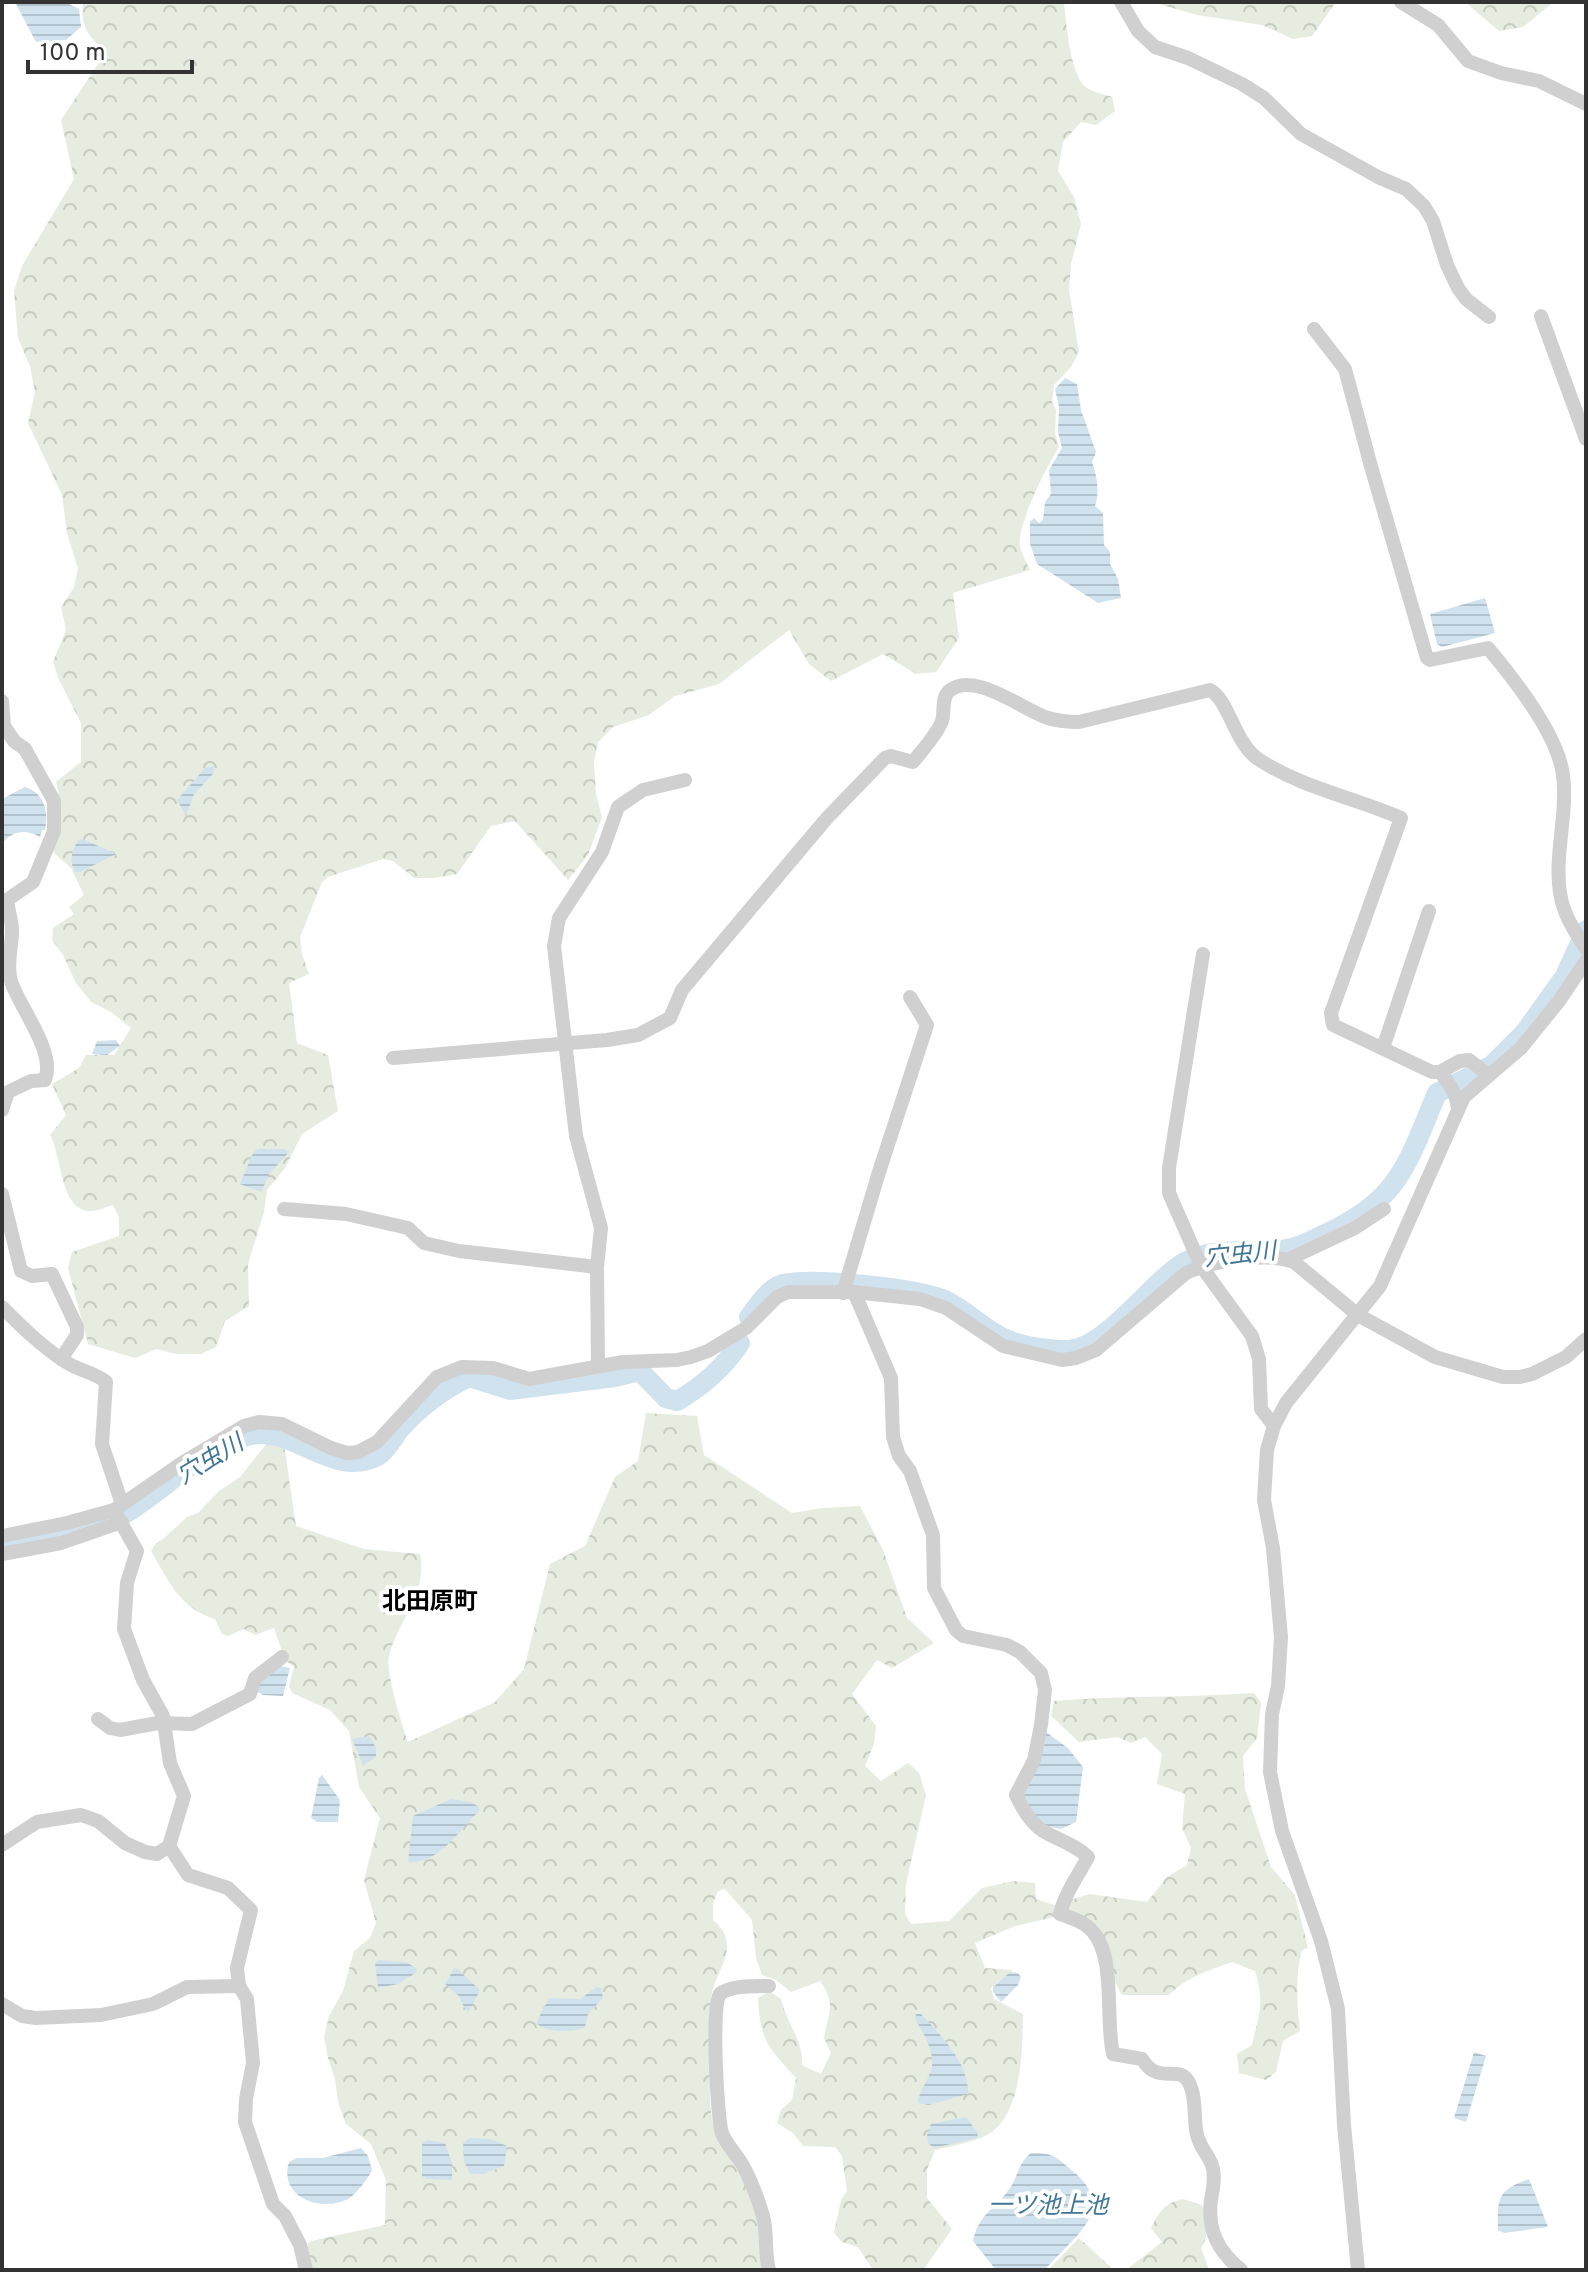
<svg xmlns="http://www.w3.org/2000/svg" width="1588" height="2272" font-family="Overpass,'Noto Sans JP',sans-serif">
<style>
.forest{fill:url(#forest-crowns)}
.water{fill:url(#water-rules)}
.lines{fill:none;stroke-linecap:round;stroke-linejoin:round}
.river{stroke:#cfe2ee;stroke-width:20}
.minor{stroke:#d0d0d0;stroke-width:14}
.labels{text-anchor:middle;stroke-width:8;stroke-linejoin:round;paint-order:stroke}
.water-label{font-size:24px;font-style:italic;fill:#3f7597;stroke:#fff}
.neighbourhood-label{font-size:24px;font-weight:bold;fill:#000;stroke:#fff}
</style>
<defs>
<pattern id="forest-crowns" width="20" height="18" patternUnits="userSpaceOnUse" patternTransform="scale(2)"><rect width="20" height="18" fill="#e6ecdf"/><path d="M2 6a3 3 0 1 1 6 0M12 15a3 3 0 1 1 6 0" fill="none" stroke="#c6cbc0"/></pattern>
<pattern id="water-rules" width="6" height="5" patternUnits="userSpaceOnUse" patternTransform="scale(2)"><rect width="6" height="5" fill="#cfe2ee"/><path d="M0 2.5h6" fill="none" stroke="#b2c2cd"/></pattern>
</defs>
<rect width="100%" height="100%" fill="#fff"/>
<g class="forest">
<path d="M80,2H1064C1066,21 1070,77 1087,88C1093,92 1104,94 1112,97L1115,111L1096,125L1081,122L1063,142L1058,171L1074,197L1081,224L1071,264L1069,290L1079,352L1071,367L1054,385L1052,402L1056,410L1055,433L1059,447C1047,466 1016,526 1020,547C1022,555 1027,563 1030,570L953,593L959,638L936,672L916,674L883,654L831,681L809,664L789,630L719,684L675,696L649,715L613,727L598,742L594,762L596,794L602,817L588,855L568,880L515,821L491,826L457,874L434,878H414L393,861L383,859L328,877L322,882L300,937L302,954L309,974L289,983L297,1043L328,1055L338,1111L302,1134L285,1168L267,1190L264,1212L248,1264L249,1306L225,1321L216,1347L201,1354H176L157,1349L135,1358L88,1344L68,1268L72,1252L119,1236V1218L113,1205C106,1207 95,1212 88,1211C60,1208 62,1156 50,1135L66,1115L52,1084L79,1068L86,1055H114L131,1028L111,1012L91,1002L76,983L63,955L52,940L53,928L74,914L69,907L84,895L71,868L53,852C61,828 63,806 56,782L81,762V723L59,680L53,662L66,630L61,607L74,587L78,569L67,533L62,495L28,423L35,392L30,366L18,338L14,291L22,266L74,179L61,120L106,52C90,37 80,28 83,4Z"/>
<path d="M1152,2H1336L1312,36L1293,39L1262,25L1197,15Z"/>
<path d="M1465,2H1550L1551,4L1523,27L1499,31Z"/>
<path d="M646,1413L697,1416L704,1455L792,1513L822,1508L860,1506L883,1550L907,1618L934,1643L892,1668L877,1660L852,1694L876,1726L874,1744L865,1766L881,1781L908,1763L919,1773L926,1795L906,1884L905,1914L911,1924L949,1921L982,1888L1014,1881L1035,1883L1036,1899L1054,1905L1089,1894L1147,1902L1167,1877L1187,1865L1191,1848L1182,1828L1185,1794L1157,1784L1162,1754L1145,1737L1131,1743L1117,1737L1079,1742L1051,1716L1054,1701C1121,1695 1187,1698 1254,1693L1261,1703L1257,1738L1243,1756L1245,1789L1271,1867L1295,1895L1308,1948L1302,1950C1295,1977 1297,2004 1300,2031L1283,2041L1276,2072L1266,2080L1239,2073L1237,2054L1252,2045C1259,2015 1265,2001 1255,1971L1232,1962C1210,1970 1186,1977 1169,1995H1122L1109,1971V1950L1072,1913L1015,1926L975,1943L985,1968L1013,1970L991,1988L994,1999L1023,2014C1022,2050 1023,2120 983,2137C969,2143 951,2146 935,2150L927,2170V2198L952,2229L923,2270H873L858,2247L842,2242L834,2233L841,2200L847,2191L842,2156L835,2147L803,2146L793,2133L777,2123L781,2110L792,2100L796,2078C768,2047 760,2041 758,1998L769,1991L781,1999C786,2022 804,2042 802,2065L821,2074L831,2053L824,2038C828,2014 837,2004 820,1981L791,1992L776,1980L762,1975L756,1958L752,1920L725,1889L718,1891L713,1903V1920C744,1946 715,1969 711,1998C708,2022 710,2047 710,2071C710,2089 709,2110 714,2126C725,2157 750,2183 757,2215C761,2233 761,2252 762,2270H313L307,2245L311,2241L385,2225L386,2180L371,2144L346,2124L338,2102L335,2079L328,2058L324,2037L329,2016L343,1991L354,1951L370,1938L376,1923L364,1880L380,1818L359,1787L349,1731L330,1710L292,1693L289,1686L294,1667L285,1660L274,1628L255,1635L244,1629L228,1636L222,1634L215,1619C179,1608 169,1581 151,1551L156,1543L163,1539L187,1517L198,1513L219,1491L240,1477L267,1443L275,1440L284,1444L296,1526L364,1549L420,1554C428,1594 398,1620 389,1656C385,1670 402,1726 408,1742L495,1702L524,1669L550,1564L585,1546L615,1477L638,1461Z"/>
<path d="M1183,2199L1202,2205C1208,2221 1210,2234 1201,2248L1209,2269L1126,2270L1162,2242L1151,2228C1158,2212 1166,2202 1183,2199Z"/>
<path d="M1079,2238L1114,2270H1048Z"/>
</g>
<g class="water">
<path d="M15,2H65L79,9L81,27L66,40L36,42Z"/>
<path d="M1065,378L1077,384L1081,410L1096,452L1092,462C1097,476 1100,492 1095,506L1103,513L1104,545L1110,552V564L1118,579L1121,598L1098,603L1037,564L1030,544V522L1034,518L1039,523L1043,520L1045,502L1051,494L1049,470L1062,448L1058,432L1059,407L1055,389Z"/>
<path d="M1485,598L1495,633L1442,647L1437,644L1430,614Z"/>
<path d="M214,766V773L194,794L186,816L177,800L205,768Z"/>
<path d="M25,787C44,793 49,811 45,830H42L40,837C26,829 12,830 2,844V799Z"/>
<path d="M83,839L114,853V855L80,872H76C68,863 72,848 79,840Z"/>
<path d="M116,1040L120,1046L107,1055L92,1054L97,1041Z"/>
<path d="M257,1149H285L289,1152L270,1173L261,1192L240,1184L252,1155Z"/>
<path d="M281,1666L290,1668L283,1696L263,1695L254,1690L258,1681Z"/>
<path d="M1046,1732L1068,1748L1083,1767L1076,1822L1061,1829L1041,1825L1022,1800L1044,1746Z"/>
<path d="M369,1736L376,1748V1757L363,1765L352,1739Z"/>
<path d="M322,1775L340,1800L338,1822H317L311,1818L319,1778Z"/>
<path d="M451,1799L471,1802L479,1807V1811C460,1829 439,1865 408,1862L413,1816Z"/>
<path d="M379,1960L406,1962L416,1968L417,1972L398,1984L378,1988L375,1962Z"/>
<path d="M455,1967L480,1990L469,2012L465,2009L459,1996L445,1984Z"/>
<path d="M1010,1972L1018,1973L1021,1977L1018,1985L1001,2002L993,1992V1987Z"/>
<path d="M597,1987L601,1988L603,1998L588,2014L585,2027C571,2033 548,2033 536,2023L549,1998L580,1999Z"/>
<path d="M916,2014H921C940,2034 970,2065 968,2094L929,2105L918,2103C919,2091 926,2084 930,2073C938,2055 923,2034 915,2018Z"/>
<path d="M1474,2052L1486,2056L1466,2122L1454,2118Z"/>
<path d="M966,2117L978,2133L977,2138L934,2148L928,2143L927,2135L931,2124Z"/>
<path d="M470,2138L491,2139L507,2146L504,2166L484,2174H470L464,2161L463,2143Z"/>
<path d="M427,2140L445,2143L452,2163V2180L427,2179L422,2176V2144Z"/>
<path d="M361,2148L368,2156L372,2170C368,2179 356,2194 348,2199C321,2213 278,2197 289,2162L297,2158H323Z"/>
<path d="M1031,2153C1055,2152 1058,2159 1075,2173C1119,2211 1070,2239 1045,2270H996L973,2241C979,2212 998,2208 1012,2185C1018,2174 1020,2161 1031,2153Z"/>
<path d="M1529,2179L1548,2227L1504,2233L1498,2230C1497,2197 1498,2190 1529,2179Z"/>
</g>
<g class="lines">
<g class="river">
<path d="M749,1317C758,1306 768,1288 783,1284C812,1277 916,1288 945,1300C967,1310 984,1330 1006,1339C1021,1346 1048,1350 1065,1350C1104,1352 1151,1281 1185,1262C1213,1247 1248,1253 1280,1250C1295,1249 1311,1241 1325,1234C1400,1200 1407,1164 1437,1093L1491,1066L1525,1032L1565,976L1586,930"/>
<path d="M2,1546C36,1542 103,1528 131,1510C168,1486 201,1451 244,1437C291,1420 331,1481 378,1456C387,1451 394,1436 401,1428C421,1406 442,1390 469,1377L510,1390L615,1377L640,1371L666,1398L677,1401C703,1386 723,1369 740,1343"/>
</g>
<g class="minor">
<path d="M1121,2L1138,31L1155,47L1188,58L1242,84L1264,98L1301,134L1378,177L1406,189L1424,206L1433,221L1447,265L1458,288L1466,299L1489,317"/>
<path d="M1401,2L1438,25L1468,61L1501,73L1539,81L1586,104"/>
<path d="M1541,316L1586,439"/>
<path d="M1314,329L1345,369L1372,470L1427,658L1430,660L1488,648C1514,679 1558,735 1563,775C1568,814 1554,855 1560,893C1563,914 1575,932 1586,949"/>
<path d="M2,701L4,726L14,741L25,749L54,801V831L33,882L7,900C8,910 12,920 12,931C12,947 6,965 11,981C20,1009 56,1051 45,1080L31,1081L8,1092L2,1110"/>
<path d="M1203,954L1169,1168V1193L1201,1266L1252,1336L1259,1359L1261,1409L1274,1426"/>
<path d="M1383,1048L1429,911"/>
<path d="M393,1058L607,1040L638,1035L670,1018L682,990L827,818L885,758L891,756L913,762C923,749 936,736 942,721C945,712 941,698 949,691C974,670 1023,710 1048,718C1058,721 1068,722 1079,722L1210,690C1229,700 1234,742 1258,759C1300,787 1355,798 1401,818L1331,1013L1333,1025L1432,1072H1440C1450,1085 1456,1092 1458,1108"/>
<path d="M1440,1072L1460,1061L1469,1060L1489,1075"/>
<path d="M2,1194L21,1271L32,1276L52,1274L77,1327V1335L61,1359"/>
<path d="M284,1209L346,1214L408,1228L424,1243L459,1251L597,1267"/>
<path d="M1287,1260L1355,1228L1384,1209"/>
<path d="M854,1292L891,1378L893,1437L899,1456L910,1471L933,1535L934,1588L956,1630L963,1636L1007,1645L1020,1652L1041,1673L1045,1690L1041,1725L1034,1760L1016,1795C1022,1808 1030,1823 1043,1831C1058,1840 1075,1844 1088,1857C1078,1876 1065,1893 1060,1914C1072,1918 1085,1922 1093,1932C1116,1958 1105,2020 1113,2054L1142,2059C1158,2086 1178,2064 1188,2081C1196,2094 1194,2115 1196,2130C1199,2150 1210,2154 1213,2169C1215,2178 1213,2190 1211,2200C1207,2230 1218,2251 1241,2270"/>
<path d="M843,1293L879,1172L927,1025L910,997"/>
<path d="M2,1307C22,1327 42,1347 66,1362C79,1371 94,1372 106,1382L102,1444L122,1504"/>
<path d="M598,1366L597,1267L601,1228L576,1136L554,946L559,918L602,852L618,807L643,790L685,780"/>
<path d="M2,1536L67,1523L114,1510L182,1463L244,1426L259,1422L282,1424L331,1448L347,1453L358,1452L377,1442L437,1377L462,1367L493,1368L529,1379L623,1362L677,1360L691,1357L708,1351L746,1328L777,1297L788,1292H854L920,1299L946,1308L1003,1346L1062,1360L1076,1358L1096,1350L1186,1273C1212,1261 1266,1252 1294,1262L1358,1315L1435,1357L1503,1377H1520L1532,1374L1566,1357L1586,1339"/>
<path d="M2,1554L61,1543L122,1522"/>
<path d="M98,1719L110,1728L120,1730L158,1723L192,1724L250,1694L255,1678L282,1657"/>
<path d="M2,1845L37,1822L81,1815L98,1821L125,1843L145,1852L157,1854L169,1846L184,1796L170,1763L163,1716L143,1680L124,1629L127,1583L137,1551L114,1510"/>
<path d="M169,1846L188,1875L228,1888L251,1910L237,1968L239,1986L247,1999L253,2063L246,2099L245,2122L273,2204L285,2216L300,2245L306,2270"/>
<path d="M769,1986C756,1986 730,1985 720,1994C711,2002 717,2118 722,2133C726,2144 736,2154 742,2164C751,2180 758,2199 763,2216C768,2234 764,2252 769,2270"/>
<path d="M2,2004L22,2016L36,2018L101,2015L153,2004L187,1987L239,1986"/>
<path d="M1358,2270L1344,2125L1338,2009L1321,1941L1282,1831L1270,1772L1272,1714L1278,1686L1281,1637L1273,1548L1264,1500L1267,1450L1274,1426L1286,1403L1380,1286L1464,1097L1521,1048L1559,1001L1586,961"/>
</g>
</g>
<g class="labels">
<g class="water-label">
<text transform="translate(1240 1254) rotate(-6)" y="8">穴虫川</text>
<text transform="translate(210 1459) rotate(-31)" y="8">穴虫川</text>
<text x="1048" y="2213">一ツ池上池</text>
</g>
<g class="neighbourhood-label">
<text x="430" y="1609">北田原町</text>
</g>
</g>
<rect width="1588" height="2272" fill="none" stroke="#333333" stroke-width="8"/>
<path d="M28 60v12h164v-12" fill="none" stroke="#333333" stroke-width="4"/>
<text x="40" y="60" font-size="24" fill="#333333" stroke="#ffffff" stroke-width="6" paint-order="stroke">100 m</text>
</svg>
